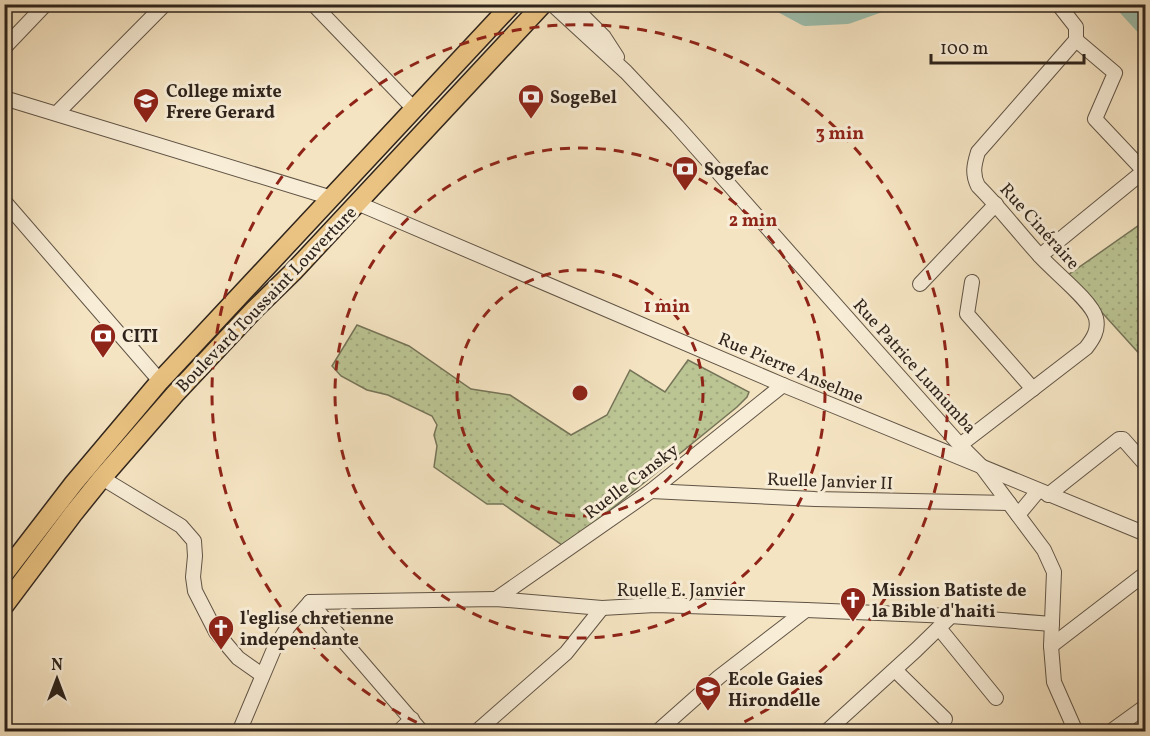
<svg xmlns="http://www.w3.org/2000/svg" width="1150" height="736" font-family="Vollkorn,serif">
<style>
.green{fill:url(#green-dots);stroke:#757458;stroke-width:1.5}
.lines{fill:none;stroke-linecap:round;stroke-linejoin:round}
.river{stroke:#9dbfae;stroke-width:18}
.minor-casing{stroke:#605446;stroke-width:16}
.major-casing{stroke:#2f241c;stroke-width:21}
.minor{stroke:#f8edd7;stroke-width:14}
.major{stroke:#eac281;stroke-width:18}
.ring{fill:none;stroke:#8f2418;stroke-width:3;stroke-dasharray:10 8}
.labels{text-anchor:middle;stroke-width:6;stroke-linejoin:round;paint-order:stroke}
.poi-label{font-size:18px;font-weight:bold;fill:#2f241c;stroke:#f8edd7;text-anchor:start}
.street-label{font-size:18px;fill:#2f241c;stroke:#f8edd7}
.centre{fill:#8f2418;stroke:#f8edd7;stroke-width:3}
.ring-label{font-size:18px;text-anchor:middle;font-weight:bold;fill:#8f2418;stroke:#f8edd7;stroke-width:6;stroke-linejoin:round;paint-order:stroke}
</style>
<defs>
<pattern id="green-dots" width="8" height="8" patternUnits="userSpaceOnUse" patternTransform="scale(1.5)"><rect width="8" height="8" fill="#bbc493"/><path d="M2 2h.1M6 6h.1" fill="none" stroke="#a1a87e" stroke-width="1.8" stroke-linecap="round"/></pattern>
</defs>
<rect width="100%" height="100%" fill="#f5e4c2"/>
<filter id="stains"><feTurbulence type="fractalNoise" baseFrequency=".00333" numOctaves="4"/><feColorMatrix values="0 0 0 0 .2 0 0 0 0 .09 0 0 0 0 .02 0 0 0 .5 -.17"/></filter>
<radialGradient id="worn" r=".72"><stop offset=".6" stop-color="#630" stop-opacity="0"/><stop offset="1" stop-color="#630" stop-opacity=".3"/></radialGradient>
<g class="green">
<path d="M1145,221V360L1068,275Z"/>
<path d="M357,325L409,346L471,389L510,395L571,435L607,415L630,370L665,392L688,360L749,392L747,397L737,407L565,547L503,504H487L434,467L437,446L434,435L437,425L432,416L388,395L367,390L341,376L332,366Z"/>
</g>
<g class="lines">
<g class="river">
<path d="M782,4L806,17L847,15L878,4"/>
<path d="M1124,4L1146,28"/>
</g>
<g class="minor-casing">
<g id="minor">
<path d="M313,4L415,110"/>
<path d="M552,4L626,72L677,126L960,445L982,467L1044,550L1054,572L1051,646L1054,682L1076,732"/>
<path d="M571,4L604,37L617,57"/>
<path d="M4,48L46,4"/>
<path d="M4,98L332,198"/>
<path d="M57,113L165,4"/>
<path d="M4,201L160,381"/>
<path d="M357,203L783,385L1146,534"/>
<path d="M1040,256L1144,171L1095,119L1115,73L1076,40"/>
<path d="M972,282L967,314L1033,389"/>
<path d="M920,284L996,204"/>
<path d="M960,445L1086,348C1093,339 1099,330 1096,318C1092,301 1053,271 1040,256C1019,233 1000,208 978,186C972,174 974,165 978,152L1076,40V27L1058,4"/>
<path d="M102,478L181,526L194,541L195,556L193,577L195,591L216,632L238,658L262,675"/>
<path d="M651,491L815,499L1009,503"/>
<path d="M1048,495L1119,439H1123L1146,465"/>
<path d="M1018,515L1038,491"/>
<path d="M496,599L651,491L783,385"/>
<path d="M310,602L496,599L602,608L655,605L806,610L951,616L1052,624"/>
<path d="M310,602L422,732"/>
<path d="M939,628L996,698"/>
<path d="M1051,646L1146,573"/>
<path d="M895,670L945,719"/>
<path d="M239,732L274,649L288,627L310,602"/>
<path d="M398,732L412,719"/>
<path d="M476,732L566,653L602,608"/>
<path d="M657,732L719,677L806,610"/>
<path d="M826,732L916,650L951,616"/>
<path d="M1110,732L1146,706"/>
</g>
</g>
<g class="major-casing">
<g id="major">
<path d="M4,574L74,483L160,381L512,4"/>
<path d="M4,606L73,514L102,478L175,394L254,310L293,272L543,4"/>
</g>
</g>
<use href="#minor" class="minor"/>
<use href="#major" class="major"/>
</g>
<g class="ring">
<circle cx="580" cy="393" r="123"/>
<circle cx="580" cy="393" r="245"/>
<path d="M433 730A368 368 0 1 1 727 730"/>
</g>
<defs>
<g id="bank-pin" transform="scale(1.35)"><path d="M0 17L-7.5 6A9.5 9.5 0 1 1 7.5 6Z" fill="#8f2418" stroke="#f8edd7"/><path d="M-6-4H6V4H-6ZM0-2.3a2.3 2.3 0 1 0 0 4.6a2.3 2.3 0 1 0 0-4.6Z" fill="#fff"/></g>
<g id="school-pin" transform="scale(1.35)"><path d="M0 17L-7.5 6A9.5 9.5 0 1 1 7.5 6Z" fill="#8f2418" stroke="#f8edd7"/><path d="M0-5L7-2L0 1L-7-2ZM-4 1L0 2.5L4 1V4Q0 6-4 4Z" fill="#fff"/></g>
<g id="church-pin" transform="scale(1.35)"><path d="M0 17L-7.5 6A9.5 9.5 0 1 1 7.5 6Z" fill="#8f2418" stroke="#f8edd7"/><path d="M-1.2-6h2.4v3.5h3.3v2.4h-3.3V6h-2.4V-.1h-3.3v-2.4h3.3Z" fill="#fff"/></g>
</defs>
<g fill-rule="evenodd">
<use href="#bank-pin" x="531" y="97"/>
<use href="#school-pin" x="146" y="101"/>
<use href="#bank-pin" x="685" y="169"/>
<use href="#bank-pin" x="103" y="336"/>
<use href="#church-pin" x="853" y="600"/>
<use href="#church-pin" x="221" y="628"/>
<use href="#school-pin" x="708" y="689"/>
</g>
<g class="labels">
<g class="poi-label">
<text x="166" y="97">College mixte<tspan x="166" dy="21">Frere Gerard</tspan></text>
<text x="550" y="103">SogeBel</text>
<text x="704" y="175">Sogefac</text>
<text x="122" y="342">CITI</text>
<text x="872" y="596">Mission Batiste de<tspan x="872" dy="21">la Bible d'haiti</tspan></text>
<text x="240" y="624">l'eglise chretienne<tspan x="240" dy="21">independante</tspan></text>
<text x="728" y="685">Ecole Gaies<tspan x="728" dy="21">Hirondelle</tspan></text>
</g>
<g class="street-label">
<text transform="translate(1040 226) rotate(48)" y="6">Rue Cinéraire</text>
<text transform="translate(266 299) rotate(-46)" y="6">Boulevard Toussaint Louverture</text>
<text transform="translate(915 366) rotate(48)" y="6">Rue Patrice Lumumba</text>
<text transform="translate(791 368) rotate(23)" y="6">Rue Pierre Anselme</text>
<text transform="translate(631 481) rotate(-37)" y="6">Ruelle Cansky</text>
<text transform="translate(830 481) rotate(2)" y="6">Ruelle Janvier II</text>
<text x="681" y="596">Ruelle E. Janvier</text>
</g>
</g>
<circle cx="580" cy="393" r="9" class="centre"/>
<g class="ring-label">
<text x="840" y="139">3 min</text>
<text x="753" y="226">2 min</text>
<text x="667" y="312">1 min</text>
</g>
<rect width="1150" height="736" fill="none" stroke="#f5e4c2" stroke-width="24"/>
<rect x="6" y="6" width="1138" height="724" fill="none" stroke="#2f241c" stroke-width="3"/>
<rect x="12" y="12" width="1126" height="712" fill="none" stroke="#2f241c" stroke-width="1.5"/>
<g transform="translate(57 679)" stroke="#f8edd7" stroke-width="4.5" paint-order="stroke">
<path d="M0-4.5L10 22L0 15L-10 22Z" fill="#2f241c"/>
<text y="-9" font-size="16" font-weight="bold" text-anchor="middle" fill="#2f241c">N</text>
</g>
<path d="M931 54v9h153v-9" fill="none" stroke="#2f241c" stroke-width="3"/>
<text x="940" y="54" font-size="18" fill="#2f241c" stroke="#f8edd7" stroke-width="4.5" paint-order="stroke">100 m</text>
<rect width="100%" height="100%" filter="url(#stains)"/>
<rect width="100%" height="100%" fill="url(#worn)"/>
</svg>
